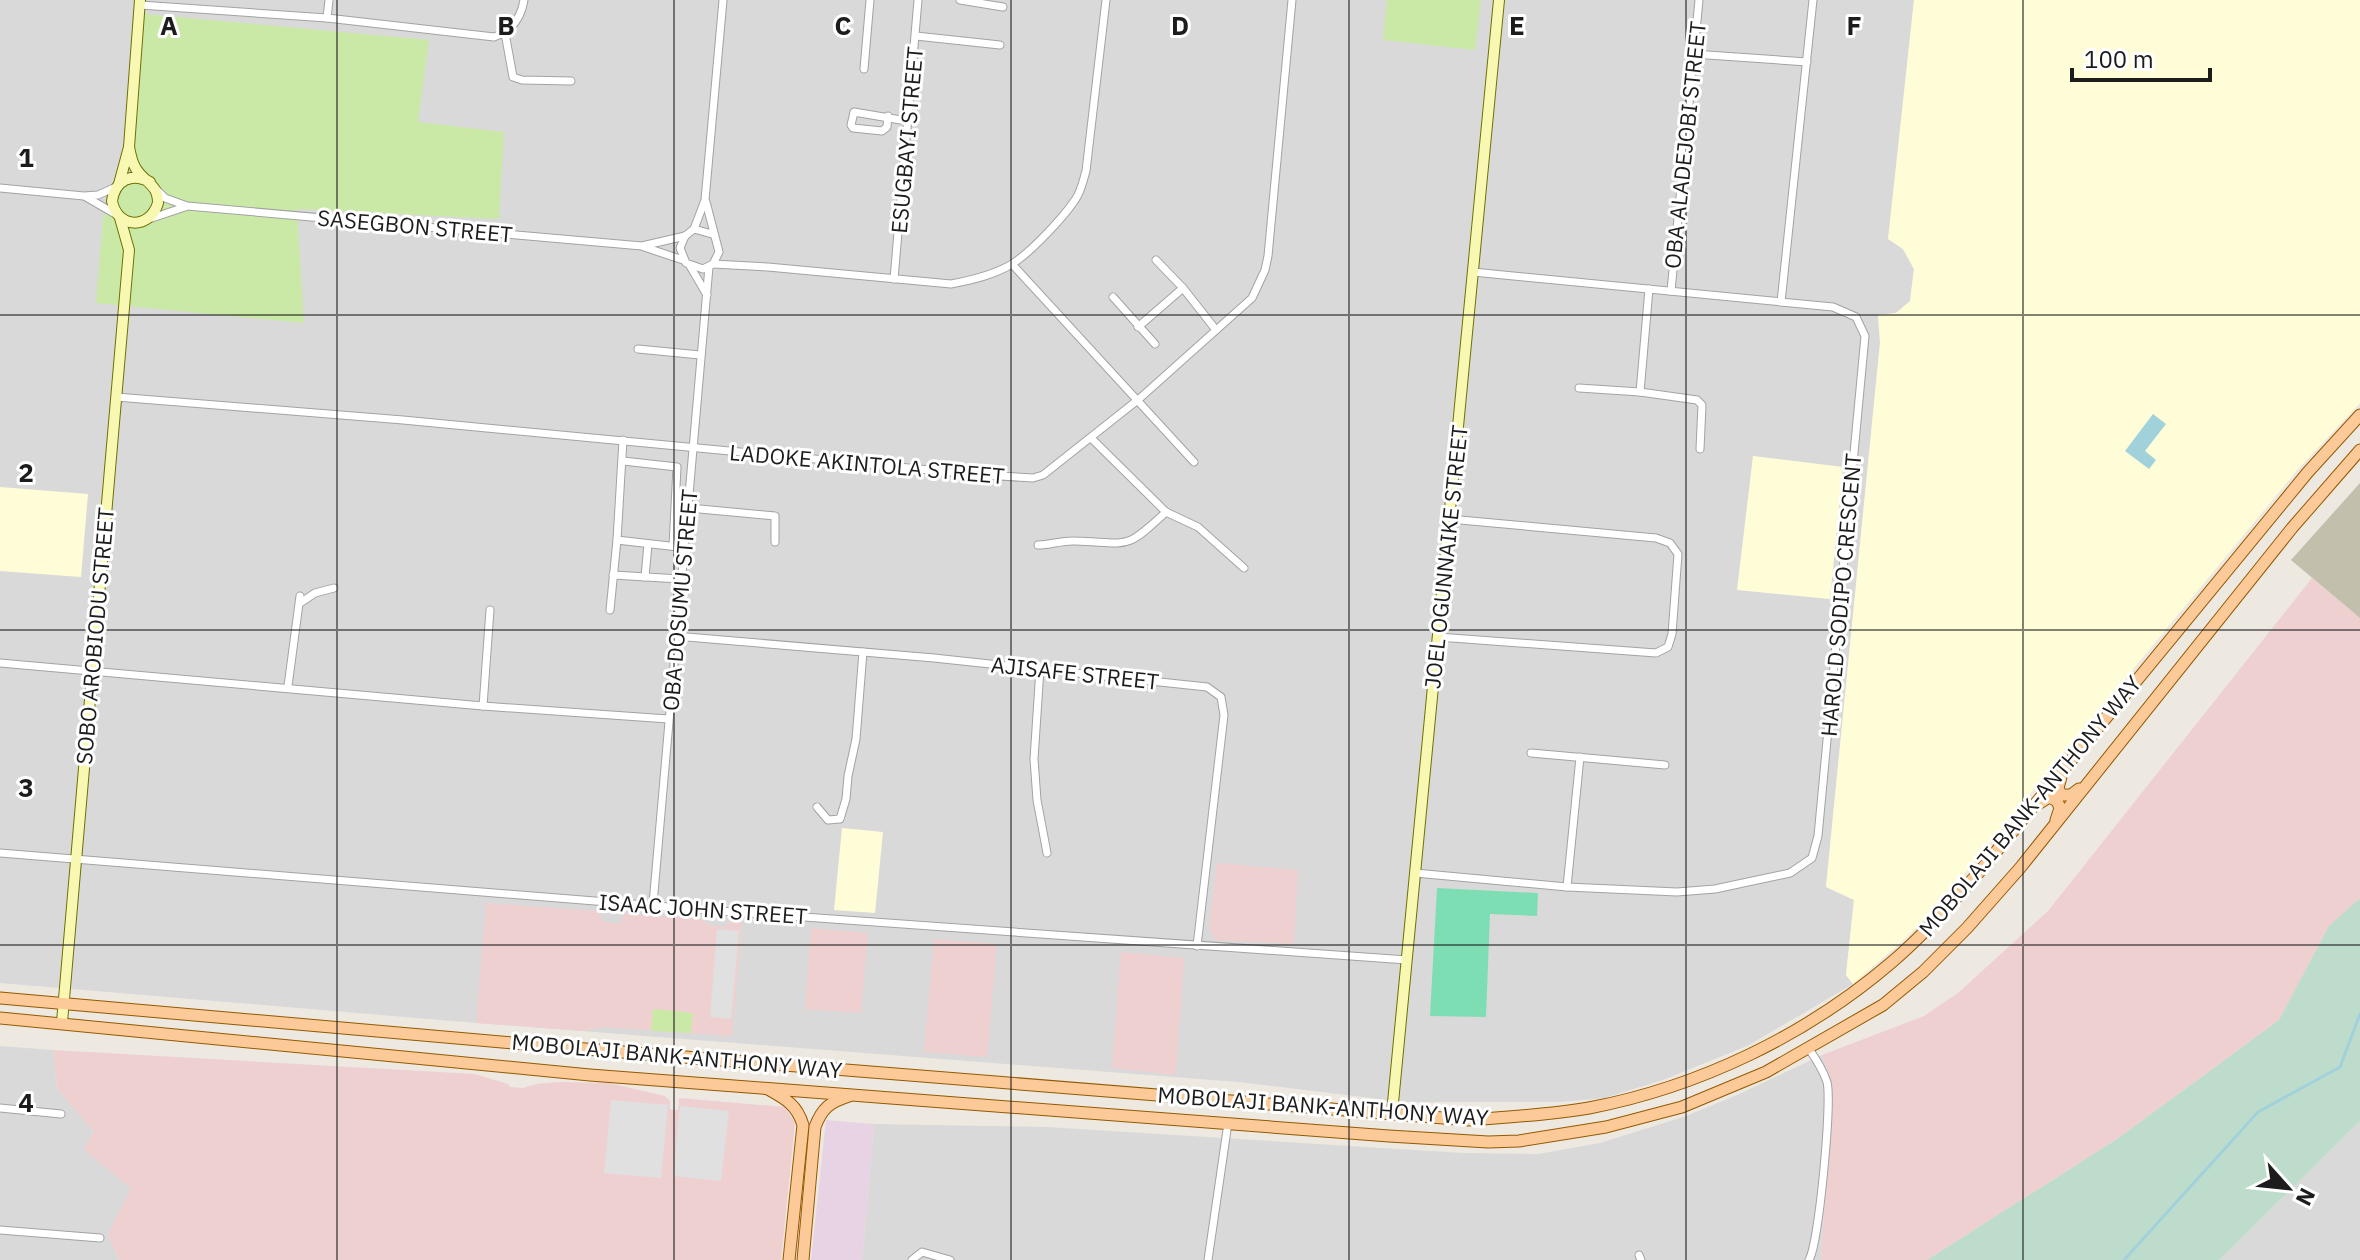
<svg xmlns="http://www.w3.org/2000/svg" width="2360" height="1260" font-family="'IBM Plex Sans',sans-serif">
<style>
.residential{fill:#dad9d9}
.commercial{fill:#efd0d0}
.industrial{fill:#e7d3e4}
.education{fill:#fffdd8}
.construction{fill:#c2c0ad}
.grass{fill:#cbe9a6}
.wetland{fill:#bedccc}
.pitch{fill:#7edeb3}
.parking{fill:#e0e0e0}
.water{fill:#a1d2dc}
.lines{fill:none;stroke-linecap:round;stroke-linejoin:round}
.stream{stroke:#a1d2dc;stroke-width:3}
.street-casing{stroke:#a3a3a3;stroke-width:9}
.secondary-casing{stroke:#6c7104;stroke-width:12}
.primary-casing{stroke:#935900;stroke-width:13}
.street{stroke:#fff;stroke-width:7}
.secondary{stroke:#f9f8b3;stroke-width:10}
.primary{stroke:#fcca98;stroke-width:11}
.grid{fill:none;stroke:#1c1c1c;stroke-width:2;stroke-opacity:0.55}
.labels{text-anchor:middle;stroke-width:6;stroke-linejoin:round;paint-order:stroke}
.street-label{font-size:22px;fill:#1c1c1c;stroke:#fff}
.grid-label{font-size:26px;text-anchor:middle;font-weight:bold;fill:#1c1c1c;stroke:#fff;stroke-width:6;stroke-linejoin:round;paint-order:stroke}
</style>
<rect width="100%" height="100%" fill="#ede9e1"/>
<g class="residential">
<path d="M0,0H1914L1889,239L1903,249L1914,269L1910,301L1896,313L1878,315L1880,343L1826,886L1854,900L1846,975L1853,984L1749,1045L1663,1080L1604,1098L1561,1102H1404L1238,1082L452,1021L0,983Z"/>
<path d="M0,1046L53,1050L57,1088L94,1132L84,1149L131,1188L108,1235L119,1260H0Z"/>
<path d="M1822,1055L1832,1083L1821,1260H862L874,1124L1047,1127L1463,1153L1538,1154L1600,1143L1686,1116L1737,1095Z"/>
<path d="M2360,1121V1260H2219Z"/>
</g>
<g class="commercial">
<path d="M2312,578L2360,618V898L2329,927L2279,1020L2117,1139L1927,1260H1821L1832,1084L1822,1055L1924,1016L1958,993L2048,911Z"/>
<path d="M1217,863L1298,870L1294,944L1216,940L1209,929Z"/>
<path d="M486,903L597,911L604,922L621,924L623,913L701,919L708,925L724,927L731,921L742,922L732,1036L603,1027L584,1031L476,1023Z"/>
<path d="M811,928L868,933L861,1013L805,1009Z"/>
<path d="M934,939L997,944L987,1057L924,1052Z"/>
<path d="M1121,952L1184,958L1176,1075L1112,1068Z"/>
<path d="M53,1050L475,1074L508,1084L510,1087L523,1088L536,1084L559,1082L609,1083L665,1096L670,1101V1109L674,1110H678L679,1098L785,1107L795,1123L781,1260H119L108,1235L131,1188L83,1149L94,1132L57,1088Z"/>
</g>
<path class="industrial" d="M826,1120L874,1124L862,1260H811Z"/>
<g class="education">
<path d="M1914,0H2360V403L2298,469L1943,900L1906,938L1853,984L1846,975L1854,900L1826,887L1880,343L1878,315L1896,313L1910,301L1914,269L1903,249L1888,239Z"/>
<path d="M1753,456L1843,467L1830,599L1737,590Z"/>
<path d="M0,487L88,494L81,577L0,571Z"/>
<path d="M842,828L883,832L875,913L834,910Z"/>
</g>
<path class="construction" d="M2360,483V618L2291,560Z"/>
<g class="grass">
<path d="M1387,0H1481L1475,50L1383,40Z"/>
<path d="M144,14L429,40L418,122L504,132L499,219L297,209L304,323L96,303L103,217L133,173Z"/>
<path d="M653,1009L693,1013L691,1033L651,1031Z"/>
</g>
<path class="wetland" d="M2360,898V1121L2219,1260H1927L2117,1139L2279,1020L2329,926Z"/>
<path class="pitch" d="M1437,888L1538,893L1537,916L1490,914L1486,1017L1430,1016Z"/>
<g class="parking">
<path d="M717,929L739,931L731,1019L710,1017Z"/>
<path d="M611,1100L668,1105L661,1178L604,1173Z"/>
<path d="M680,1106L729,1111L721,1181L673,1176Z"/>
</g>
<path class="water" d="M2153,414L2166,424L2145,451L2156,460L2149,469L2125,451Z"/>
<g class="lines">
<path class="stream" d="M2124,1260L2258,1112L2340,1067L2360,1014"/>
<g class="street-casing">
<g id="street">
<path d="M960,0L1003,7"/>
<path d="M140,5L327,18L494,37C512,31 521,18 524,0"/>
<path d="M327,18L329,0"/>
<path d="M505,33L513,77L522,80L571,81"/>
<path d="M916,36L1000,45"/>
<path d="M1693,54L1807,62"/>
<path d="M864,69L870,0"/>
<path d="M888,116L887,127L882,131L853,128L851,125L854,112L901,120"/>
<path d="M0,188L84,196L98,195L116,187"/>
<path d="M156,189L165,198L187,206L642,246L685,236"/>
<path d="M86,197L117,215"/>
<path d="M706,202L719,252L713,264L703,269L686,263L680,248L685,236L694,229L712,234"/>
<path d="M152,218L185,207"/>
<path d="M694,229L705,200L723,0"/>
<path d="M644,247L683,260"/>
<path d="M1156,260L1183,288L1216,330"/>
<path d="M713,264L768,267L951,284C972,280 994,275 1012,264C1030,253 1063,218 1075,200C1081,192 1083,181 1086,171L1106,0"/>
<path d="M1012,264L1194,462"/>
<path d="M690,266L707,295"/>
<path d="M894,279L918,0"/>
<path d="M1671,291L1699,0"/>
<path d="M1113,297L1155,344"/>
<path d="M1781,302L1813,0"/>
<path d="M1138,327L1183,288"/>
<path d="M638,349L700,355"/>
<path d="M1579,388L1640,392L1697,400L1702,405L1700,449"/>
<path d="M1640,392L1649,289"/>
<path d="M116,397L403,420L982,475L1033,478L1043,475L1139,399L1252,298L1265,270L1268,256L1292,0"/>
<path d="M1091,438L1166,512L1198,527L1244,568"/>
<path d="M623,440L617,540L678,547"/>
<path d="M623,461L677,467L673,546"/>
<path d="M689,508L775,516V542"/>
<path d="M1038,545C1051,545 1062,540 1076,541C1130,543 1124,551 1166,512"/>
<path d="M613,575L680,579"/>
<path d="M645,577L648,544"/>
<path d="M300,603L315,593L334,588"/>
<path d="M610,610L617,540"/>
<path d="M675,636L934,658L1207,687L1221,697L1224,715L1197,946"/>
<path d="M1438,637L1656,653L1668,647L1672,634L1678,554L1670,543L1656,538L1449,519"/>
<path d="M0,663L483,706L668,719"/>
<path d="M1040,669L1034,759L1037,800L1047,853"/>
<path d="M288,686L300,596"/>
<path d="M483,706L490,610"/>
<path d="M1531,753L1665,765"/>
<path d="M817,807L828,820L840,819L846,799L848,776L856,739L863,652"/>
<path d="M0,853L719,911L1407,960"/>
<path d="M1415,873L1567,887L1677,892L1715,889L1790,873L1812,858L1818,836L1865,336L1856,317L1833,307L1473,272"/>
<path d="M1567,887L1580,757"/>
<path d="M653,904L709,267"/>
<path d="M0,1108L61,1114"/>
<path d="M0,1230L100,1238"/>
<path d="M1639,1255L1641,1260"/>
<path d="M912,1260L922,1252L950,1260"/>
<path d="M1208,1260L1228,1123"/>
<path d="M1809,1260C1819,1243 1832,1102 1827,1082C1823,1070 1816,1059 1809,1049"/>
</g>
</g>
<g class="secondary-casing">
<g id="secondary">
<path d="M129,147C131,157 133,167 140,174C150,185 158,187 158,203C150,230 117,229 112,201C115,180 132,172 150,182"/>
<path d="M119,184L129,147L140,0"/>
<path d="M62,1022L129,250L120,218"/>
<path d="M1392,1113L1499,0"/>
</g>
</g>
<g class="primary-casing">
<g id="primary">
<path d="M2061,777L2058,788L2061,795H2071L2079,789"/>
<path d="M2038,804L2049,797L2057,801L2060,808L2056,820"/>
<path d="M0,998L548,1046L1468,1120C1508,1117 1549,1115 1589,1108C1699,1087 1807,1035 1892,962C1925,934 1952,902 1981,870L2308,472L2360,415"/>
<path d="M0,1018L590,1075L1389,1136L1488,1142L1519,1141L1606,1127L1682,1107L1766,1072L1883,1005L1923,972L1967,928L2020,868L2292,528L2360,450"/>
<path d="M768,1089C786,1099 797,1105 803,1125L789,1260"/>
<path d="M803,1260L815,1127C822,1108 830,1102 849,1096"/>
</g>
</g>
<use href="#street" class="street"/>
<use href="#secondary" class="secondary"/>
<use href="#primary" class="primary"/>
</g>
<path class="grid" d="M337,0V1260M674,0V1260M1011,0V1260M1349,0V1260M1686,0V1260M2023,0V1260M0,315H2360M0,630H2360M0,945H2360"/>
<g class="labels">
<g class="street-label">
<text transform="translate(907 140) rotate(-85)" y="8">ESUGBAYI STREET</text>
<text transform="translate(1685 145) rotate(-84)" y="8">OBA ALADEJOBI STREET</text>
<text transform="translate(415 226) rotate(5)" y="8">SASEGBON STREET</text>
<text transform="translate(867 464) rotate(5)" y="8">LADOKE AKINTOLA STREET</text>
<text transform="translate(1446 557) rotate(-84)" y="8">JOEL OGUNNAIKE STREET</text>
<text transform="translate(1841 595) rotate(-85)" y="8">HAROLD SODIPO CRESCENT</text>
<text transform="translate(680 600) rotate(-85)" y="8">OBA DOSUMU STREET</text>
<text transform="translate(95 636) rotate(-85)" y="8">SOBO AROBIODU STREET</text>
<text transform="translate(1075 673) rotate(6)" y="8">AJISAFE STREET</text>
<text transform="translate(2030 806) rotate(-50)" y="8">MOBOLAJI BANK-ANTHONY WAY</text>
<text transform="translate(703 909) rotate(4)" y="8">ISAAC JOHN STREET</text>
<text transform="translate(677 1056) rotate(5)" y="8">MOBOLAJI BANK-ANTHONY WAY</text>
<text transform="translate(1323 1106) rotate(4)" y="8">MOBOLAJI BANK-ANTHONY WAY</text>
</g>
</g>
<g class="grid-label">
<text x="169" y="35">A</text>
<text x="506" y="35">B</text>
<text x="843" y="35">C</text>
<text x="1180" y="35">D</text>
<text x="1517" y="35">E</text>
<text x="1854" y="35">F</text>
<text x="26" y="167">1</text>
<text x="26" y="482">2</text>
<text x="26" y="797">3</text>
<text x="26" y="1112">4</text>
</g>
<g transform="translate(2288 1188) rotate(117)" stroke="#ffffff" stroke-width="6" paint-order="stroke">
<path d="M0-6L14 30L0 20L-14 30Z" fill="#1c1c1c"/>
<text y="-12" font-size="22" font-weight="bold" text-anchor="middle" fill="#1c1c1c">N</text>
</g>
<path d="M2072 68v12h138v-12" fill="none" stroke="#1c1c1c" stroke-width="4"/>
<text x="2084" y="68" font-size="24" fill="#1c1c1c" stroke="#ffffff" stroke-width="6" paint-order="stroke">100 m</text>
</svg>
